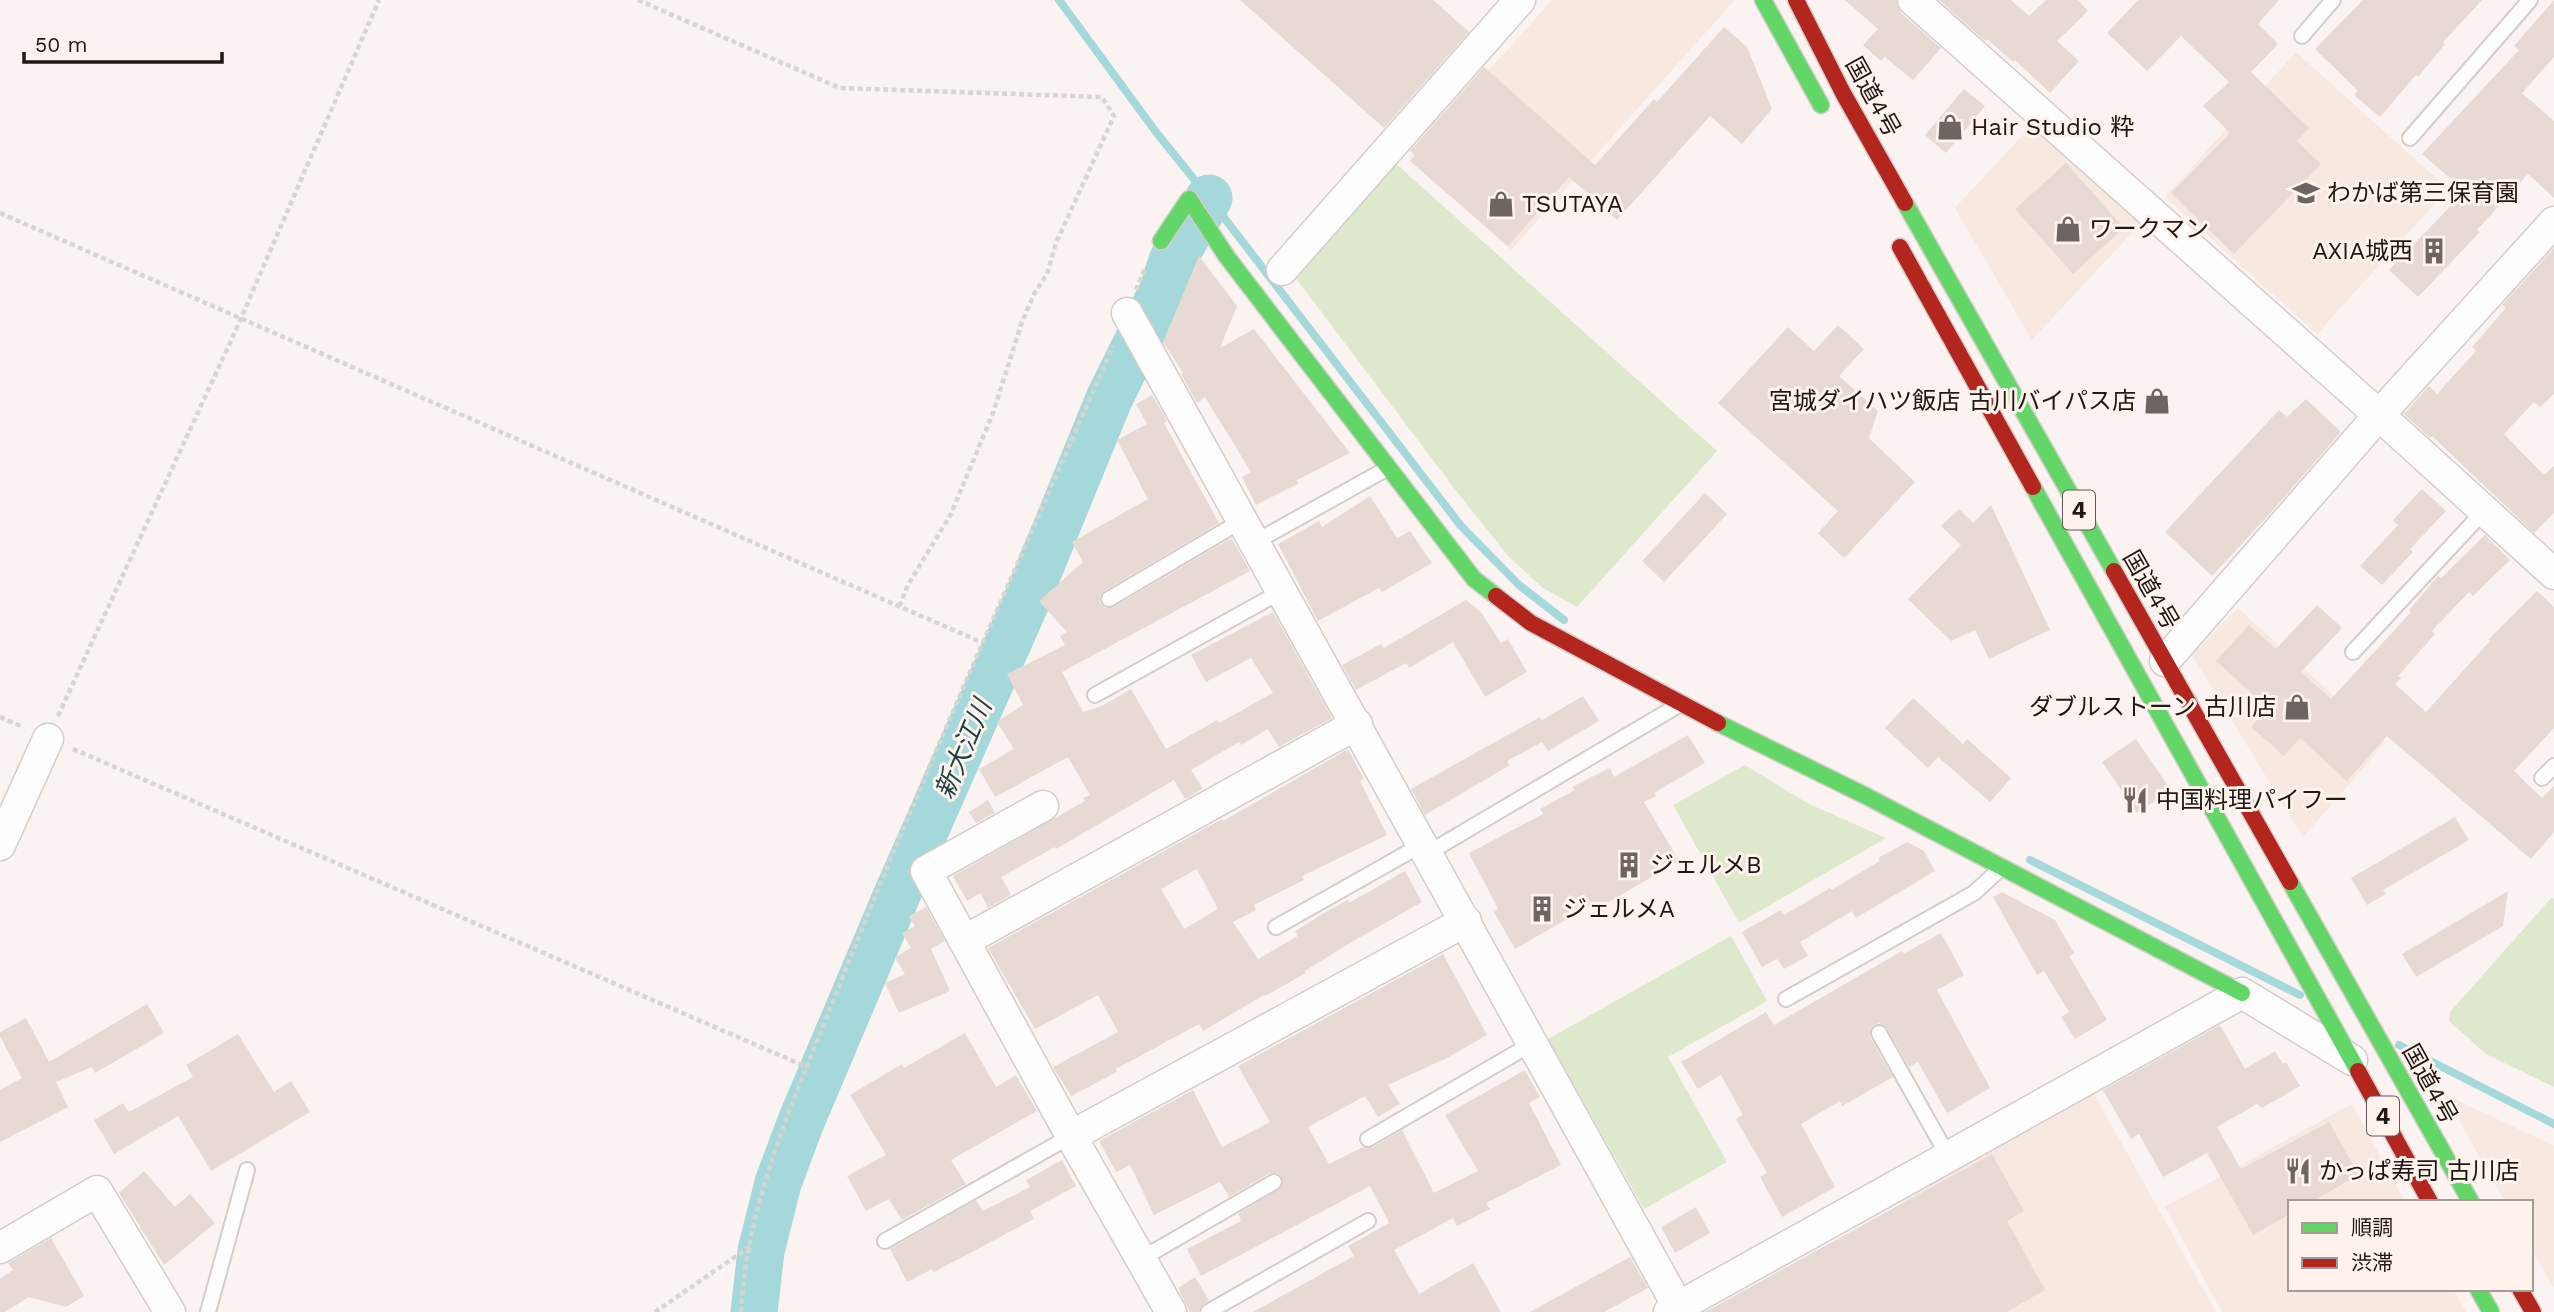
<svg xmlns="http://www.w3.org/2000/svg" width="2554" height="1312" font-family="'Work Sans','Noto Sans JP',sans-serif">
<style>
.built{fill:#f7e8e1}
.green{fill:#dee8cc}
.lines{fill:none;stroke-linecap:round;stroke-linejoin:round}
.stream{stroke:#a4d8db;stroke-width:8}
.river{stroke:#a4d8db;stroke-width:47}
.building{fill:#e7dad5;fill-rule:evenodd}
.lane-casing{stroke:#d4cdca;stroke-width:18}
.street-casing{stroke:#d4cdca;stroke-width:33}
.fast-casing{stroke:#d4cdca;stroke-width:19}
.jam-casing{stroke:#d4cdca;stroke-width:19}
.path{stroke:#d7d5d4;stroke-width:4.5;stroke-dasharray:5 3.5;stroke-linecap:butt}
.lane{stroke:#fefdfd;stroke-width:14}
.street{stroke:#fefdfd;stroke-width:30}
.fast{stroke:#63d668;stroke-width:16}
.jam{stroke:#b3261e;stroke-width:16}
.labels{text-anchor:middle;stroke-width:6;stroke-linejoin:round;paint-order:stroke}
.shield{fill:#fef2ed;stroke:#625956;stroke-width:2}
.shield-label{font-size:23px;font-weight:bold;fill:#1f1815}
.street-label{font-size:24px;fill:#1f1815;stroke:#fef2ed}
.poi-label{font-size:24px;fill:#1f1815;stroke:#fef2ed;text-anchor:start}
.water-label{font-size:26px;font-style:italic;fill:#1b4043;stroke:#fef2ed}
</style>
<rect width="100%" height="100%" fill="#faf3f1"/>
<g class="built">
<path d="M1552,0H1732L1733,2L1511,250L1409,160Z"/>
<path d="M2296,52L2448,189L2317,334L2165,197Z"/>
<path d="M2034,123L2142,222L2032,340L1955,208Z"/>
<path d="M2238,608L2385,743L2303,837L2192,655Z"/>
<path d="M2090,1087L2216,1312H1962L1897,1195Z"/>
<path d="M2444,1094L2554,1146V1288L2531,1248V1202H2505Z"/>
<path d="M2352,1104L2405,1202H2290V1289H2453L2466,1312H2222L2165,1207Z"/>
</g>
<g class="green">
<path d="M1395,163L1717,451L1577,607L1543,588L1509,557L1457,492L1295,277Z"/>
<path d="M1745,765L1807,803L1886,838L1739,923L1673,805Z"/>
<path d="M2552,897L2554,899V1087L2486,1054L2449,1021L2450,1012Z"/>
<path d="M1731,936L1767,1001L1668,1057L1727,1162L1644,1209L1548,1039Z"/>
</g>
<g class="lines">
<g class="stream">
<path d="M1059,0L1156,132L1201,188"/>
<path d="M1222,215L1461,526L1519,585L1564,620"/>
<path d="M2030,860L2300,995"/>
<path d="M2399,1045L2554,1124"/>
</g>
<path class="river" d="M754,1312L761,1251L778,1183L800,1124L899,890L1026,602L1109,399L1162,292L1172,261L1209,198"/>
</g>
<g class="building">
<path d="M1240,0H1433L1469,32L1384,128Z"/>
<path d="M1845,0H1896L1901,13L1941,48L1913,80L1885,57L1881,61L1863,45L1878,29Z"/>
<path d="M1939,0H2011L2029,16L2046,0H2078L2088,11L2057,41L2079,61L2050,93L2015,60L2013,62L1987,39L1985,41Z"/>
<path d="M2138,0H2279L2258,24L2278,44L2251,72L2309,128L2297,141L2321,164L2234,254L2171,193L2230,133L2203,106L2229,82L2181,36L2147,71L2107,33Z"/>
<path d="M2363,0H2482L2443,42L2445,44L2418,77L2416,75L2380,117L2354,95L2358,91L2315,49Z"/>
<path d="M2554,0V57L2522,93L2554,121V198L2528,174L2477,230L2480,232L2418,297L2389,270L2465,191L2422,154L2519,50L2514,46Z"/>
<path d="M1724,27L1747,47L1772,109L1742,144L1710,116L1617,220L1569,177L1508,246L1410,161L1415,156L1410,151L1484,67L1595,165L1654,99L1657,102Z"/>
<path d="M1964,89L1985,106L1946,153L1925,135Z"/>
<path d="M2066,163L2124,228L2073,274L2015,209Z"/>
<path d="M2554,248V394L2540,407L2534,402L2504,434L2544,475L2554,466V513L2534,533L2432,436L2430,438L2404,414L2429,386L2437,394L2476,351L2472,347L2506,308L2502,305Z"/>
<path d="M1199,256L1237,306L1220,348L1254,329L1350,453L1297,480L1298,484L1256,505L1242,477L1251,472L1205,397L1197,403L1181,374L1183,373L1163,342Z"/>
<path d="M1838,325L1864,349L1839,376L1878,411L1869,438L1915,482L1844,558L1818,533L1838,511L1718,403L1788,327L1814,351Z"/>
<path d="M1152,395L1167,421L1164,423L1219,523L1104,591L1100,595V603L1105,608L1114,607L1228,540L1232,539L1250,571L1062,672L1083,712L1102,706L1131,689L1166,749L1217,720L1219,723L1273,693L1251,658L1206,682L1191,655L1273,612L1332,718L1279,747L1268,729L1241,745L1239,742L1191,770L1203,789L1185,799L1174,780L1056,849L1055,847L1001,877L1011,895L988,908L981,893L967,901L953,876L1085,801L1083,798L1090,795L1068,757L995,797L979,769L1014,749L997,722L1023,705L1007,674L1065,645L1060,636L1067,632L1039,601L1083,562L1072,542L1148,499L1117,440L1147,424L1136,404Z"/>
<path d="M2306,399L2341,432L2266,518L2212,576L2165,532L2279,410L2287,417Z"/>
<path d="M2422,489L2446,511L2410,549L2413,552L2382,585L2360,566L2398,525L2393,520Z"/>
<path d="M1705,493L1727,514L1664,582L1642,561Z"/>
<path d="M1370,496L1397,538L1410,531L1432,563L1382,592L1379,588L1318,621L1278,544L1319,521L1322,527Z"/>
<path d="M1991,505L2050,630L1989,659L1975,630L1951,641L1908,599L1961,545L1941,526L1959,509L1973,523Z"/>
<path d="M2485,535L2510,560L2473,596L2469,592L2432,631L2435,634L2398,676L2401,678L2395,684L2426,712L2490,641L2488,640L2537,591L2554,607V728L2514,771L2542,798L2554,786V832L2531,859L2387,736L2347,781L2300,738L2284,756L2251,727L2268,708L2216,661L2249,625L2276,649L2317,605L2342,628L2301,672L2331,699L2411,612L2409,610L2438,576L2441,578Z"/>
<path d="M1466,600L1481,612L1501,643L1508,639L1527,672L1485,697L1453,642L1409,668L1406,663L1356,690L1342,665L1381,644L1384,648Z"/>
<path d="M1583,696L1599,721L1548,751L1542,742L1507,761L1510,765L1425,815L1411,789L1540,717L1542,720Z"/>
<path d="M1913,698L1963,744L1967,739L2011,778L1990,802L1938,757L1928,768L1885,728Z"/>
<path d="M1688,735L1705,763L1654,793L1656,796L1644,802L1679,861L1602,906L1599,901L1515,949L1494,912L1498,909L1469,853L1543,814L1540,809L1575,790L1572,787L1610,768L1614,777Z"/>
<path d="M2136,739L2171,790L2137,813L2102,762Z"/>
<path d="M1348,749L1364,779L1360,781L1387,835L1302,876L1304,880L1254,905L1256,910L1233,922L1258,959L1298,936L1295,931L1329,910L1348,900L1349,903L1405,871L1422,902L1350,943L1305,971L1306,973L1265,996L1264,995L1203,1031L1199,1024L1116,1069L1117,1072L1071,1096L1053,1067L1118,1032L1098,995L1035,1029L988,948L1222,819L1223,821ZM1197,869L1218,909L1184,929L1161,889Z"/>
<path d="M988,800L995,813L976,823L969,812Z"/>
<path d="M2455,817L2469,840L2383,890L2386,894L2367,905L2351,878Z"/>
<path d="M1907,842L1924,851L1935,871L1856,918L1852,911L1800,942L1808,956L1784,969L1777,959L1762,967L1742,932L1781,910L1784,915L1830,888L1831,890L1880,861L1878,858Z"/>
<path d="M2508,891L2503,926L2416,977L2402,954Z"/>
<path d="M2002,892L2055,920L2074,953L2069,956L2107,1020L2075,1039L2061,1017L2069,1012L2044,971L2037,975L1993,897Z"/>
<path d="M926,907L945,941L931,949L950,991L899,1013L885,983L905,974L895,957L911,948L902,933L915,926L909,916Z"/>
<path d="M1941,933L1964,975L1937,990L1990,1088L1947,1113L1918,1062L1909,1067L1887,1028L1880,1023L1874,1025L1870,1029V1037L1893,1077L1842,1106L1840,1101L1801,1124L1835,1187L1782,1217L1760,1177L1767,1173L1736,1119L1743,1115L1721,1075L1698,1089L1681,1062L1766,1012L1774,1025L1902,951L1903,954Z"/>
<path d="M1443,954L1487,1035L1447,1058L1388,1085L1400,1104L1378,1117L1365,1096L1308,1127L1329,1164L1363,1147H1373L1402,1130L1434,1193L1478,1171L1445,1115L1525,1070L1540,1097L1529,1103L1561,1165L1486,1203L1490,1209L1457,1226L1453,1218L1394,1250L1419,1294L1473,1263L1501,1312H1253L1354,1256L1348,1246L1389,1223L1370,1186L1201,1276L1187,1249L1241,1221L1238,1214L1282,1187V1177L1278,1173H1270L1229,1197L1220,1182L1154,1215L1130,1165L1116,1172L1099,1141L1193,1090L1222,1147L1270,1122L1238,1066Z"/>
<path d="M147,1004L164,1033L95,1073L92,1067L56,1082L68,1107L0,1142V1090L22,1078L0,1036V1032L26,1018L49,1062Z"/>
<path d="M2220,1025L2245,1069L2275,1051L2283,1064L2286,1062L2300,1086L2262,1108L2257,1104L2217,1127L2241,1169L2329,1122L2359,1175L2311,1202H2290V1214L2253,1235L2207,1153L2163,1177L2139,1134L2131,1139L2103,1090Z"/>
<path d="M965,1033L996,1087L1016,1075L1037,1111L951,1160L966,1184L902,1220L889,1199L866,1211L847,1176L886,1155L850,1095L902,1064L904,1068Z"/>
<path d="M238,1034L274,1092L291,1081L310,1112L211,1171L178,1116L114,1154L94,1120L123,1103L129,1112L193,1077L186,1065Z"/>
<path d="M1992,1154L2024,1211L2007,1221L2045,1290L2006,1312H1705Z"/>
<path d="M1062,1160L1076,1186L1030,1211L1034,1219L934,1272L932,1269L907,1282L890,1249L976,1200L983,1211L1030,1187L1026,1180Z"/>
<path d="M144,1171L175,1207L190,1194L215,1223L164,1265L119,1193Z"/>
<path d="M1696,1207L1710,1233L1675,1253L1661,1227Z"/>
<path d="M51,1238L84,1296L66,1307L29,1297L5,1312H0V1279L13,1270L8,1263Z"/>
<path d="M1630,1257L1648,1288L1604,1312H1530Z"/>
<path d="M1195,1277L1209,1300L1200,1307L1198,1312H1190L1178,1288Z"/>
</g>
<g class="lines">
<g class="lane-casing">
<g id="lane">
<path d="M2302,36L2333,0"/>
<path d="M2410,138L2530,0"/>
<path d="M1255,542L1388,468"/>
<path d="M1109,599L1243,520"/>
<path d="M2353,652L2484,511"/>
<path d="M1095,695L1282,591"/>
<path d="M2542,778L2554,766"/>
<path d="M1428,853L1677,706"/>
<path d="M1276,927L1423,844"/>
<path d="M1786,999L1974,893L2000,869"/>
<path d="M1879,1033L1948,1156"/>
<path d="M1368,1139L1533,1043"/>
<path d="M885,1241L1071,1136"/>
<path d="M1141,1259L1274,1182"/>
<path d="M208,1312L247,1170"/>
<path d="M1208,1312L1368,1221"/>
</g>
</g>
<g class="street-casing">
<g id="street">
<path d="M1913,0L2379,415L2554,574"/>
<path d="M1282,270L1520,0"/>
<path d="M1127,313L1681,1312"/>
<path d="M2165,661L2379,415L2554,222"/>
<path d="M1043,806L926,871L1071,1136L1171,1312"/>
<path d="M0,845L48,739"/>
<path d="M964,941L1357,724"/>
<path d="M1071,1136L1466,921"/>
<path d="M0,1248L97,1191L170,1312"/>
<path d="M1669,1312L2242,993L2352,1060"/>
</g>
</g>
<g class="fast-casing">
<g id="fast">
<path d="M1763,0L1821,105"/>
<path d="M1905,203L2114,571"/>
<path d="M1161,241L1189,199L1227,257L1474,579L1496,596"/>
<path d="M2033,487L2358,1071"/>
<path d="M1718,723L1866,796L2242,993"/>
<path d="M2290,882L2471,1202"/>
<path d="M2478,1289L2491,1312"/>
</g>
</g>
<g class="jam-casing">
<g id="jam">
<path d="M1796,0L1843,93L1905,203"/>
<path d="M1900,247L2033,487"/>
<path d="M2114,571L2290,882"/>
<path d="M1496,596L1531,623L1718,723"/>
<path d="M2358,1071L2430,1202"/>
<path d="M2520,1289L2533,1312"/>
</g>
</g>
<g class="path">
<path d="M638,0L840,88L1102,97L1114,116L1056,243L1047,274L1034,294L1022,322L993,413L951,514L908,585L899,607"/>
<path d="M0,213L983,643"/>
<path d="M1136,290L1145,268"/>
<path d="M58,716L235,332L379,0"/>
<path d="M0,717L23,727"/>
<path d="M73,749L807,1067"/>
<path d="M655,1312L751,1246"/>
<path d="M741,1312C747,1196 800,1086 842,979C926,766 1021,557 1113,346"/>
</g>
<use href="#lane" class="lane"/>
<use href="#street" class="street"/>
<use href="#fast" class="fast"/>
<use href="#jam" class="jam"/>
</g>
<defs>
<g id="shop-bare" transform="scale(2.1)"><path d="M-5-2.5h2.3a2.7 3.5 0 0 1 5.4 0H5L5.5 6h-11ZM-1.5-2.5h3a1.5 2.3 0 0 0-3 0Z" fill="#6c6562" stroke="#fef2ed" stroke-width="2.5" paint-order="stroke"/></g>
<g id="school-bare" transform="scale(2.1)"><path d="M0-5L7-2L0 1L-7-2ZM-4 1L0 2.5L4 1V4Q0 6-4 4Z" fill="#6c6562" stroke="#fef2ed" stroke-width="2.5" paint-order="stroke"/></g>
<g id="building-bare" transform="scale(2.1)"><path d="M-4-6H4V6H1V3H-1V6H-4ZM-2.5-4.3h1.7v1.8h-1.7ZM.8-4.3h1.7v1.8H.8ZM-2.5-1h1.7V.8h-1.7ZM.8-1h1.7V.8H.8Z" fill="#6c6562" stroke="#fef2ed" stroke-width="2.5" paint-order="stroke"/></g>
<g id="restaurant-bare" transform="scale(2.1)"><path d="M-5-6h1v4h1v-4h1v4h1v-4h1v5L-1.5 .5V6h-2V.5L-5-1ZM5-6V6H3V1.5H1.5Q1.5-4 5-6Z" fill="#6c6562" stroke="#fef2ed" stroke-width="2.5" paint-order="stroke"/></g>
</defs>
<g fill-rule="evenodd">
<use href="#shop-bare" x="1950" y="127"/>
<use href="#school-bare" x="2306" y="193"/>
<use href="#shop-bare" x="1501" y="204"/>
<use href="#shop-bare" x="2068" y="229"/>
<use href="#building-bare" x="2434" y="251"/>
<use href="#shop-bare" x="2157" y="401"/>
<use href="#shop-bare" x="2297" y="707"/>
<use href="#restaurant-bare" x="2135" y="800"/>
<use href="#building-bare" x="1629" y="865"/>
<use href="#building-bare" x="1542" y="909"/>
<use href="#restaurant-bare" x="2298" y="1171"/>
</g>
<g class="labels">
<g class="shield">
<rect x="2063" y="490.5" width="32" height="39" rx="5"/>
<rect x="2367" y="1096.5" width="32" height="39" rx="5"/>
</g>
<g class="shield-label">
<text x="2079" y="518">4</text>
<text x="2383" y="1124">4</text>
</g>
<g class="street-label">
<text transform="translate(1873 97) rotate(61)" y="8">国道4号</text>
<text transform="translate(2151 590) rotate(60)" y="8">国道4号</text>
<text transform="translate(2430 1084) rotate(61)" y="8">国道4号</text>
</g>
<g class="poi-label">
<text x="1971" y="135">Hair Studio 粋</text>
<text x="2327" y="201">わかば第三保育園</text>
<text x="1522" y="212">TSUTAYA</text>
<text x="2089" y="237">ワークマン</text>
<text x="2413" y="259" text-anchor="end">AXIA城西</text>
<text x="2136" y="409" text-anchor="end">宮城ダイハツ飯店 古川バイパス店</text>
<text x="2276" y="715" text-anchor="end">ダブルストーン 古川店</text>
<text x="2156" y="808">中国料理パイフー</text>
<text x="1650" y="873">ジェルメB</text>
<text x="1563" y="917">ジェルメA</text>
<text x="2319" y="1179">かっぱ寿司 古川店</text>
</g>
<g class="water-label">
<text transform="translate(963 749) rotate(-67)" y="9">新大江川</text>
</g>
</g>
<rect x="2288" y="1200" width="245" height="91" fill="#fef2ed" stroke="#a59b97" stroke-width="2"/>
<rect x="2302" y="1223" width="35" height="10" fill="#63d668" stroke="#a59b97" stroke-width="2"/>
<text x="2351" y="1235" font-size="21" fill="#1f1815">順調</text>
<rect x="2302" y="1258" width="35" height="10" fill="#b3261e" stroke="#a59b97" stroke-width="2"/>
<text x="2351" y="1270" font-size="21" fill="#1f1815">渋滞</text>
<path d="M24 52v10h198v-10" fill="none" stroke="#1f1815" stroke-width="3.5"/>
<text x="35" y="52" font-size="21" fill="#1f1815" stroke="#fef2ed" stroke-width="5" paint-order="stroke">50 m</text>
</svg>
